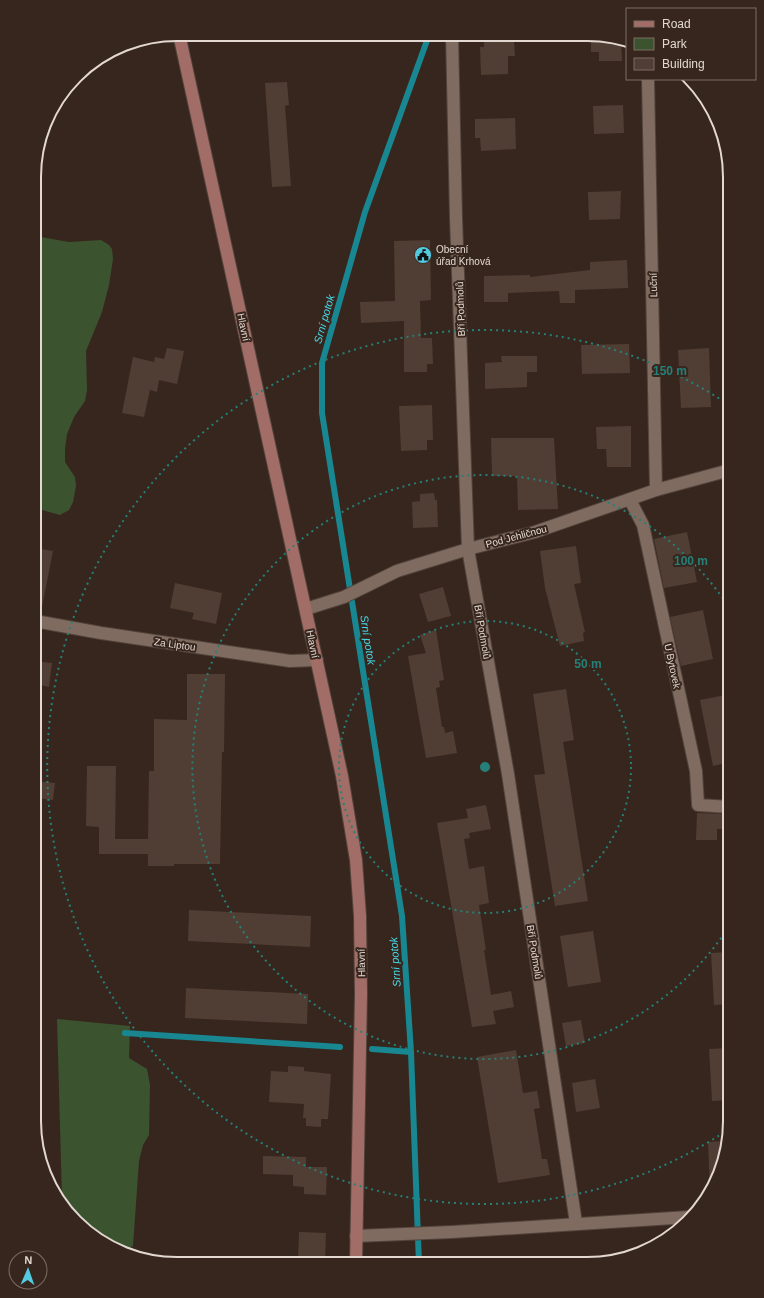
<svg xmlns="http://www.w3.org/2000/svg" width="764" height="1298" font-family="Helvetica,sans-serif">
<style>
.green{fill:#3c5330}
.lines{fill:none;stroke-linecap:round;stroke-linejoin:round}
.stream{stroke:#188792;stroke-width:6}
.building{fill:#503e34}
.street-casing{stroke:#51433b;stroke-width:14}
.secondary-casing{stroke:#51433b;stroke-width:14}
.street{stroke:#7f6b60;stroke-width:12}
.secondary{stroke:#a26d66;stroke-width:12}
.ring{fill:none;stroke:#248078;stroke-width:2;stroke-dasharray:2 4}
.labels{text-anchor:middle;stroke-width:4;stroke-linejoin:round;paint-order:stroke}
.poi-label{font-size:10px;fill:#e3d8d1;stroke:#37261d;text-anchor:start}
.street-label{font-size:10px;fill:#e3d8d1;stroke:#37261d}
.water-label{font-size:11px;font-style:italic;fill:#45d8e8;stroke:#37261d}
.rim{fill:none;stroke:#e3d8d1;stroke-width:2}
.centre{fill:#248078;stroke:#37261d;stroke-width:2}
.ring-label{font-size:12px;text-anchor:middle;font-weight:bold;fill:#248078;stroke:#37261d;stroke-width:4;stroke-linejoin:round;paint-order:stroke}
</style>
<rect width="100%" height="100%" fill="#37261d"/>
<g class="green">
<path d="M35,236L69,242L101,240L109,245L112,249L113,259L109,285L102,312L86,351L87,390L85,401L74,417L67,434L65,449V462L75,477L76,486L73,502L69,510L60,515L35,508Z"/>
<path d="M57,1019L130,1026L129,1058L147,1069L150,1085L149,1135L143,1145L139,1161L133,1246L127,1250L90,1234L62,1198Z"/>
</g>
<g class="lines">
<g class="stream">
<path d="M125,1033L340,1047"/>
<path d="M372,1049L411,1052"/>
<path d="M419,1264L411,1052L402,916L322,413V363L365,212L429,35"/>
</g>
</g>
<g class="building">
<path d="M591,35H606L621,42L622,61H599V52H591Z"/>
<path d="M484,40H514L515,56H508V74L481,75L480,47H484Z"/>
<path d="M287,82L289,105L285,106L291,186L272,187L265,83Z"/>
<path d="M623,105L624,133L594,134L593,106Z"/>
<path d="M515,118L516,149L481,151L480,138H475V119Z"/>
<path d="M621,191L620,219L589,220L588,192Z"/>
<path d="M430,240L431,300L420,301L421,338H432L433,364H427V372H404V321L361,323L360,302L395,301L394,241Z"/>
<path d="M627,260L628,288L575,290V303H560L559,291L508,293V302H484V276L530,275V277L590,270V262Z"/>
<path d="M629,344L630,373L582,374L581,345Z"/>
<path d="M167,348L184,351L177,384L159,380L157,392L150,390L144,417L122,413L133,357L154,362L155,357L164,359Z"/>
<path d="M709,348L711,407L681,408L678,350Z"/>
<path d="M501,356H537V372H527V387L485,389V363L502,362Z"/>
<path d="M432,405L433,440H427V450L401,451L399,406Z"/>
<path d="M631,426V467H607L606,449H597L596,427Z"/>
<path d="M491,438H554L558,509L518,510L517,476H492Z"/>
<path d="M434,493L435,500H437L438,527L413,528L412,502L420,501V494Z"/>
<path d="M687,532L697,582L664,588L654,539Z"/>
<path d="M576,546L581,583L574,584L585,632L583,633L584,641L560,646L545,588L540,551Z"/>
<path d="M35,548L53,551L42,607L35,606Z"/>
<path d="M175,583L222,593L216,624L192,619L194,613L170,608Z"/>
<path d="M443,587L451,616L428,622L419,594Z"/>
<path d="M703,610L713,659L681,666L670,617Z"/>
<path d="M436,630L444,680L439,681L440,687L436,688L442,727H444L445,733L453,731L457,753L426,758L408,656L426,653L420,635Z"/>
<path d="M35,661L52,663L49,687L35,684Z"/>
<path d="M187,674H225L224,752H222L220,864H174V866H148V854H99V827L86,826L87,766H116L115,839H148L149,771H154V719L187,720Z"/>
<path d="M566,689L574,740L563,742L588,901L555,906L534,775L545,774L533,694Z"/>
<path d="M730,694V762L713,766L700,700Z"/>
<path d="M34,781L55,783L53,800L34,798Z"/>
<path d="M486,805L491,829L469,833L470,838L464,839L469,869L484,866L489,903L479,905L486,950H484L491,995L511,991L514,1007L493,1011L496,1024L472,1027L437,823L468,818L466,809Z"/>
<path d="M697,813L730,814V829H717V840H696Z"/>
<path d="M189,910L311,916L310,947L188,941Z"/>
<path d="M593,931L601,982L568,987L560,936Z"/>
<path d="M730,952V1004L714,1005L711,953Z"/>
<path d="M186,988L308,994L307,1024L185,1018Z"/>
<path d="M581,1020L585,1043L566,1046L562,1023Z"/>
<path d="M730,1048V1100L712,1101L709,1049Z"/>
<path d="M516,1050L523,1093L537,1091L540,1108L534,1109L542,1159H547L550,1175L498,1183L477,1057Z"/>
<path d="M288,1066L304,1067V1071L331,1074L328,1119H321V1127L306,1126V1118H303L304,1104L269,1102L271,1071L288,1072Z"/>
<path d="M595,1079L600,1108L576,1112L572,1083Z"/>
<path d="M727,1141L719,1175L710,1191L708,1142Z"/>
<path d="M263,1156L306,1157V1167H327L326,1195L304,1194V1187L293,1186V1175L263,1174Z"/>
<path d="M299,1232L326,1233L325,1260L298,1259Z"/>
</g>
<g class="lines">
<g class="street-casing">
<g id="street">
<path d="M452,35L456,218L468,549L508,774L576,1223"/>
<path d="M648,79L656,490"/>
<path d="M630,500L643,525L696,771L698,805L730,807"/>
<path d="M306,609L344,597L397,571L468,549L535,532L656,490L730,470"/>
<path d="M35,621L101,633L290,661L317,660"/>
<path d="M356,1236L452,1232L689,1217"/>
</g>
</g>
<g class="secondary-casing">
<path id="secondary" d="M179,34L342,776L356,860L360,916L361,994L356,1263"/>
</g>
<use href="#street" class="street"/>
<use href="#secondary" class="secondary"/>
</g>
<g class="ring">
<circle cx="485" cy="767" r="146"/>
<path d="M728 928A292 292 0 1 1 728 606"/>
<path d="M729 1129A437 437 0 1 1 729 405"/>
</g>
<defs>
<g id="civic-disc" transform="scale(0.9)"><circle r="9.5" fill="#55cadf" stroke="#37261d"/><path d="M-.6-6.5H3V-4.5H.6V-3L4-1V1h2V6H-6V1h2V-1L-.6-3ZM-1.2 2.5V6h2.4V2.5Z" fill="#111"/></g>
</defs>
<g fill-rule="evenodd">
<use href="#civic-disc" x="423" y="255"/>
</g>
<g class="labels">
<g class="poi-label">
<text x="436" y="253">Obecní<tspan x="436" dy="12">úřad Krhová</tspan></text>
</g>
<g class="street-label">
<text transform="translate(653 285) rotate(-91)" y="4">Luční</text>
<text transform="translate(460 309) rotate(-92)" y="4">Bří Podmolů</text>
<text transform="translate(244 327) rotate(78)" y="4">Hlavní</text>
<text transform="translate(516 536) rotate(-15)" y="4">Pod Jehličnou</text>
<text transform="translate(483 632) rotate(80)" y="4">Bří Podmolů</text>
<text transform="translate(175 644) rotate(8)" y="4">Za Liptou</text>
<text transform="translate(313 644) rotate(78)" y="4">Hlavní</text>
<text transform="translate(673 666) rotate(78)" y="4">U Bytovek</text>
<text transform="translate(535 952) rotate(81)" y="4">Bří Podmolů</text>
<text transform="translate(361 963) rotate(-91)" y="4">Hlavní</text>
</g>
<g class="water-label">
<text transform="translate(324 319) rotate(-74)" y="4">Srní potok</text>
<text transform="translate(368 640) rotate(81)" y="4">Srní potok</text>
<text transform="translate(395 962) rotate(-94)" y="4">Srní potok</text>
</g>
</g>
<path d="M0 0H764V1298H0ZM177 41H587A136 136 0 0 1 723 177V1121A136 136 0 0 1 587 1257H177A136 136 0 0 1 41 1121V177A136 136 0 0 1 177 41Z" fill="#37261d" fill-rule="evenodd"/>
<path class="rim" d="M177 41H587A136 136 0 0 1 723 177V1121A136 136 0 0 1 587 1257H177A136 136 0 0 1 41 1121V177A136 136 0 0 1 177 41Z"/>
<circle cx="485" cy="767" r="6" class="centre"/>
<g class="ring-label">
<text x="670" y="375">150 m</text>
<text x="691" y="565">100 m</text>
<text x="588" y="668">50 m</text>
</g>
<rect x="626" y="8" width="130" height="72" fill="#37261d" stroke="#7c6d65"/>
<rect x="634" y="21" width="20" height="6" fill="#a26d66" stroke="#7c6d65"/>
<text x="662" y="28" font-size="12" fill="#e3d8d1">Road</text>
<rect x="634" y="38" width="20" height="12" fill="#3c5330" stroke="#7c6d65"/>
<text x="662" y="48" font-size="12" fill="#e3d8d1">Park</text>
<rect x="634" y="58" width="20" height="12" fill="#503e34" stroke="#7c6d65"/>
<text x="662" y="68" font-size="12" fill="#e3d8d1">Building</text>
<g transform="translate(28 1270) rotate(2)"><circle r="19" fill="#37261d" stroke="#7c6d65"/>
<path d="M0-3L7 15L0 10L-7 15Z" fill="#55cadf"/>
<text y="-6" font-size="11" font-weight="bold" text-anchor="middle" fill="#e3d8d1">N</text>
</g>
</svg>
